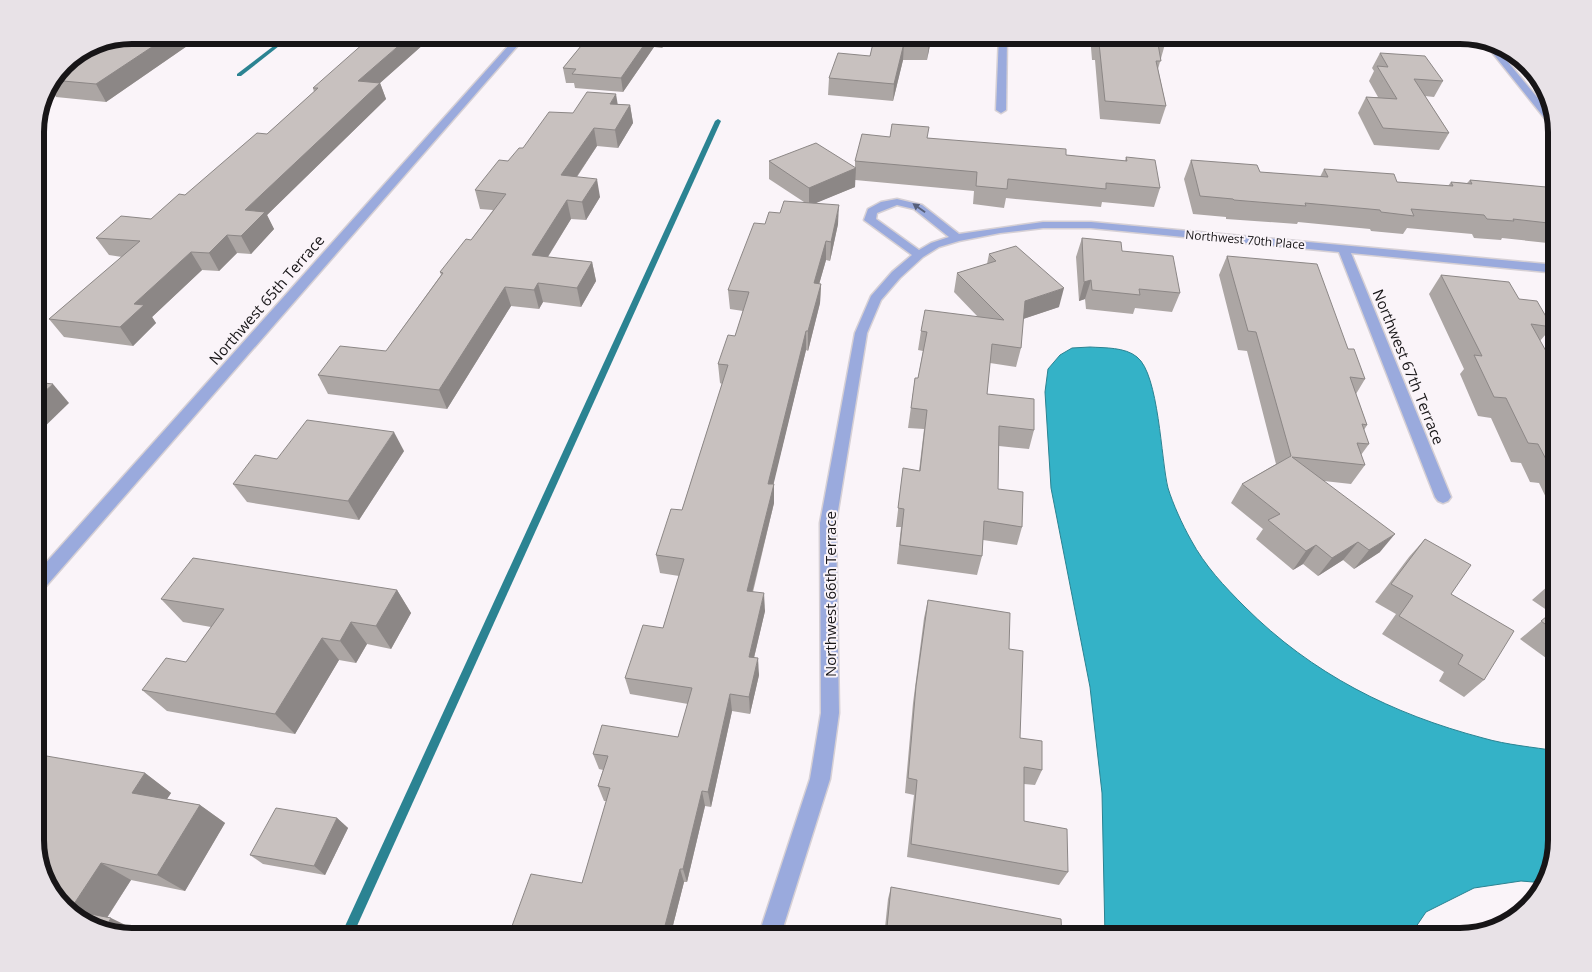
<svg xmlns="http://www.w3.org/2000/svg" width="1592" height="972" font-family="'Open Sans',sans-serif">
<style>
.water{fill:#34b2c7;stroke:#2b8392}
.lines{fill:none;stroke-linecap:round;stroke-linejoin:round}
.stream{fill:#2b8392;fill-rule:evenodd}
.minor-casing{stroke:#d6d0d5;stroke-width:3}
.minor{fill:#9aaadd;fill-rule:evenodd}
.wall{fill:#aca6a4}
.shaded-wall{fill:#8c8786}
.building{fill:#c8c1bf;stroke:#8c8786}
.oneway{fill:#58607a}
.labels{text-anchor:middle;stroke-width:4;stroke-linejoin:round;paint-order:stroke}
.far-street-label{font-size:12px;fill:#171517;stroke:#faf4f9}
.street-label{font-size:15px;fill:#171517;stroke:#faf4f9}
.rim{fill:none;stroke:#171517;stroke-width:6}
</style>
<rect width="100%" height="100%" fill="#faf4f9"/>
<path class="water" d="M1090,347C1105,348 1125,347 1137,357C1159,374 1161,460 1168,488C1173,504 1182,524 1191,540C1205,566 1224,586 1245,607C1312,674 1392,714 1483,738C1507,745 1533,747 1557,751V840L1545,883L1521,881L1474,888L1426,912L1409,937H1105L1102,793L1090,687L1051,488L1045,392L1048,369L1060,355L1072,348Z"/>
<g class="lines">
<g class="stream">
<path d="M288,35H293L241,76H237V74Z"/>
<path d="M718,119L721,121L352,937H340L715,121Z"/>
</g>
<g class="minor-casing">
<g id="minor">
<path d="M518,35H527L41,592L35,594V575Z"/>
<path d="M999,35H1007L1006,110L1001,113L996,110Z"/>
<path d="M1483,41L1493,44L1555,119L1557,131L1554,130Z"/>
<path d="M897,199L922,205L959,234L1043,222H1091L1557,265V273L1351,253L1451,497L1448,501L1443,503L1438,501L1435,497L1339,252L1091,228H1043L1000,233L959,241L939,247L923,257L900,278L881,300L867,333L836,523L839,713L830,779L780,937H758L810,779L821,713L820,523L855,333L871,296L892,272L912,255L864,220L868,209L881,202ZM897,205L914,209L949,237L931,243L919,250L876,219L877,213Z"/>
</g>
</g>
<use href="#minor" class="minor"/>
</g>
<g class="wall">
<path d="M132,35H203L106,102L56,97L49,86L64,63L95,42Z"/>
<path d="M434,35L380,83L386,99L267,215L274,229L251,254L237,253L219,271L202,270L152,317L156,323L133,346L64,337L49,319L122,257L109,255L96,238L151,219L185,195L267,134L314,92L313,88Z"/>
<path d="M590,35H670L662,48L654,47L623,92L575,88L574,83H566L563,68Z"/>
<path d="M875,35H932L927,60H903L893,101L828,95L829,78L870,56Z"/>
<path d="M1090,35H1164L1165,44L1158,69L1166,106L1160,124L1100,119L1095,60H1092Z"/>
<path d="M1380,53L1443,81L1434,97L1425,96L1449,133L1439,150L1374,145L1358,113L1366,97H1378L1369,81L1374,71L1372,68Z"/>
<path d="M618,104L630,105L633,123L618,148L597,146L577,177L600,197L586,220L571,219L548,257L592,262L596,281L581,307L543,302L539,309L511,306L447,409L328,394L318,375L386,351L441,275L440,272L471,240L493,210L480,209L475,190L508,161L573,113Z"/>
<path d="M890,137L928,138L1066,155L1125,161L1126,157L1160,188L1154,207L1102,202L1101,207L1006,198L1004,208L973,204L974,191L855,180V187L815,203L838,224L830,261L826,260L819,284H821L820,303L808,351L806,350L773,484H774V503L753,592L765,611L754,658L759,675L750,714L732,711L711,807L705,806L687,882H684L670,937H508L582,883L607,801H604L598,786L603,770L599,769L593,754L678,737L688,704L630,694L625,678L663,628L679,576L660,573L656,555L682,510L722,384L720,383L718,364L735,336L743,311L730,309L728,290L765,224L780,213L804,202L769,179V161L855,168V161Z"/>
<path d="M1191,160L1260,172L1320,177L1324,169L1397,182L1448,186L1451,182L1467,183L1470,180L1557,188V244L1502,238L1501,240L1474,238L1472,234L1407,228L1403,234L1371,231L1370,229L1298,222L1297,224L1226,219V217L1193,214L1184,179Z"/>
<path d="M1082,238L1122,251L1180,293L1172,312L1135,308L1133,314L1086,309L1085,299L1079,301L1076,257Z"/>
<path d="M989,254L1059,307L1023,319L1021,348L1016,367L990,363L987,394L1034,430L1029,449L999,446L998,489L1022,527L1017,545L983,540L982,556L977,575L897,564L901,527H896L903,468L919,471L924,429L908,428L915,378H918L923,351L918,350L921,331L978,317L954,292L957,273L987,264Z"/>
<path d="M1227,256L1348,349L1365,379L1356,394L1367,425L1364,430L1369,444L1361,455L1365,465L1351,484L1324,481L1380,552L1354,569L1343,560L1318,576L1303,564L1293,570L1256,539L1263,529L1231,503L1242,484L1276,464L1247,351L1238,350L1219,275Z"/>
<path d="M1441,275L1519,299L1552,327L1540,341L1557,371V509L1551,508L1539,483L1530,482L1521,463L1511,462L1491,418L1478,416L1460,374L1464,369L1429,294Z"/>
<path d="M404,451L359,520L247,502L233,484L277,459Z"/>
<path d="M1425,539L1451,594L1484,680L1464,697L1439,681L1444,672L1382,634L1396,614L1375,602L1409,557Z"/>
<path d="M1557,578V666L1520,639L1551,613L1532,600Z"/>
<path d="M397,590L411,613L391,649L367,644L356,663L339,660L295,734L167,711L142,690L186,662L211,627L183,622L161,599Z"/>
<path d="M928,600L1009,649L1020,738L1042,770L1035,785L1024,784V821L1068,872L1059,885L907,857L914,795L905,793L913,703L924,618Z"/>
<path d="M145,773L171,793L167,799L200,805L225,823L185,891L131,880L107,918L142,933L139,937L48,889Z"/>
<path d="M337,818L348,828L325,875L263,864L250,855Z"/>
<path d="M891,887L1062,937H884L888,899Z"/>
</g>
<g class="shaded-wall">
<path d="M170,35H203L106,102L96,84Z"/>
<path d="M411,35H434L380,83L386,99L267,215L274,229L251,254L241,236L245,210L358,81Z"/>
<path d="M651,35H652L654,47L623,92L621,78Z"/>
<path d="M661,35H670L662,48Z"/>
<path d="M931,35H932L927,60L929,43Z"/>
<path d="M904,43L903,60L893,101L894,84Z"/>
<path d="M616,94L619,112L610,104Z"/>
<path d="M630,105L633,123L618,148L615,130Z"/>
<path d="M594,128L597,146L565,194L561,175Z"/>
<path d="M856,168L855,187L809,206V188Z"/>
<path d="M597,179L600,197L586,220L582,202Z"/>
<path d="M567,200L571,219L537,274L532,255Z"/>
<path d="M839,205L838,224L830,261L831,242Z"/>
<path d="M227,235L237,253L219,271L209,253Z"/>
<path d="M826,241V260L814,302V283Z"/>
<path d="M191,252L202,270L152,317L156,323L133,346L120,327L134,304Z"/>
<path d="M592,262L596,281L581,307L577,288Z"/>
<path d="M1091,280L1085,299L1079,301L1084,282Z"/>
<path d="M538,283L543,302L539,309L534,290Z"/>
<path d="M821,284L820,303L808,351V331Z"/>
<path d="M505,287L511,306L447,409L439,390Z"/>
<path d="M1064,288L1059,307L1020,320L1025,301Z"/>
<path d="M806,331V350L769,503L768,484Z"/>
<path d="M53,384L69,403L35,436V400Z"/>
<path d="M394,432L404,451L359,520L348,501Z"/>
<path d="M774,484V503L748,609L747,591Z"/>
<path d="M1395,534L1380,552L1354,569L1369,550Z"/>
<path d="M1358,542L1343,560L1318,576L1332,558Z"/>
<path d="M1316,545L1303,564L1293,570L1306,551Z"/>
<path d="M397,590L411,613L391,649L376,626Z"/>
<path d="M764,593L765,611L750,674L749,657Z"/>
<path d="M351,622L367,644L356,663L340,641Z"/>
<path d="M322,638L339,660L295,734L275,714Z"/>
<path d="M758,658L759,675L750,714L749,697Z"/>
<path d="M730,694L732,711L711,807L708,792Z"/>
<path d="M145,773L171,793L159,811L132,793Z"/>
<path d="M702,791L705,806L687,882L683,869Z"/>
<path d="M200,805L225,823L185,891L157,875Z"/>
<path d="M337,818L348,828L325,875L314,866Z"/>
<path d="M101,863L131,880L102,925L70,910Z"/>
<path d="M680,869L684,882L670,937H662Z"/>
<path d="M111,918L142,933L139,937H132L104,930Z"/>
</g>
<g class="building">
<path d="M132,35H170L96,84L52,80L58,71L73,62H66L95,42Z"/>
<path d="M373,35H411L358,81L380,83L245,210L265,212L241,236L227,235L209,253L191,252L134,304L144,305L120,327L49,319L140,241L96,238L121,216L151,219L179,194L185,195L257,133L267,134L318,88H313Z"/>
<path d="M590,35H651L621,78L572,74L576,69L563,68Z"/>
<path d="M875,35H931L929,43H904L894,84L829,78L838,53L870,56Z"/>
<path d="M1096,35H1164L1165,44H1158L1161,61H1156L1166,106L1105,101L1099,43H1096Z"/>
<path d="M1380,53L1425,56L1443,81L1414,79L1449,133L1383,128L1366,97L1397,99L1377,66L1388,67Z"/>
<path d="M587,92L616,94L610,104L630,105L615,130L594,128L561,175L597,179L582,202L567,200L532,255L592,262L577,288L538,283L534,290L505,287L439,390L318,375L340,346L386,351L443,273L440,272L466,239L471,240L506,194L475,190L499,160L508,161L519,148H523L549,112L573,113Z"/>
<path d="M892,124L929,127L927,138L1066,149V155L1127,161L1126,157L1155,160L1160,188L1106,183V189L1008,179L1007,189L976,186L977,172L855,161L862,134L890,137Z"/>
<path d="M816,143L856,168L809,188L769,161Z"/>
<path d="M1191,160L1257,165L1260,172L1328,177L1324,169L1394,174L1397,182L1453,186L1451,182L1472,184L1470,180L1557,188V224L1513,219L1514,221L1487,219L1484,215L1411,209L1414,216L1381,212L1380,210L1305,203L1306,206L1234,200L1233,199L1200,196Z"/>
<path d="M784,201L839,205L831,242L826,241L814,283L821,284L808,331H806L768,484H774L747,591L764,593L749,657L758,658L749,697L730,694L708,792L702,791L683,869H680L662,937H508L531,874L582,883L610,788L598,786L608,756L593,754L602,725L678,737L692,688L625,678L643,625L663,628L684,559L656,555L671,509L682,510L728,365L718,364L728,335L735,336L749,292L728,290L754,223L765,224L769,212L780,213Z"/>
<path d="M1082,238L1121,242L1122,251L1173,256L1180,293L1139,289L1140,295L1092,290L1091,280L1084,282Z"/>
<path d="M1016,246L1064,288L1025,301L1021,348L992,344L987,394L1034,399V430L999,426L998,489L1023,492L1022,527L984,521L982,556L900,545L904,509L898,508L903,468L920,471L927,410L911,408L915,378H918L927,332L921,331L925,310L1004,320L957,273L996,261L989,254Z"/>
<path d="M1227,256L1317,264L1348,349H1354L1365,379L1350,377L1367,425L1362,424L1369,444L1357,443L1365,465L1292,457L1395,534L1369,550L1358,542L1332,558L1316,545L1306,551L1268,520L1280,514L1242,484L1291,456L1256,332L1248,331Z"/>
<path d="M1441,275L1509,282L1519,299L1537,301L1552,327L1531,324L1557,371V464L1548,463L1538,444L1528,443L1506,398L1494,397L1474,355L1482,356Z"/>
<path d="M35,382L53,384L35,400Z"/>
<path d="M307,420L394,432L348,501L233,484L255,455L277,459Z"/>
<path d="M1425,539L1471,565L1451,594L1514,631L1484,680L1458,664L1463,655L1399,616L1413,596L1391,584Z"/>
<path d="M193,558L397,590L376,626L351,622L340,641L322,638L275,714L142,690L166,658L186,662L224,609L161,599Z"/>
<path d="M1557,578V585L1553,582Z"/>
<path d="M928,600L1010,613L1009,649L1023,651L1020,738L1042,741V770L1024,767V821L1067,829L1068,872L911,844L917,780L908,778L916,686Z"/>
<path d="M1557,608V633L1541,621Z"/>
<path d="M35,754L145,773L132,793L200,805L157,875L101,863L70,910L111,918L104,930L83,924L48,889L35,846Z"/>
<path d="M276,808L337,818L314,866L250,855Z"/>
<path d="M891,887L1061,919L1062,937H886Z"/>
</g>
<defs><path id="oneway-solid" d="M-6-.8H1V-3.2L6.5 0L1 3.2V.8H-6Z" transform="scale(1.25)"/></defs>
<use class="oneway" href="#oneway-solid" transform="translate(919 208) rotate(-145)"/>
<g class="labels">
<g class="far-street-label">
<text transform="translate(1245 240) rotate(5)" y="4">Northwest 70th Place</text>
</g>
<g class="street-label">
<text transform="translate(267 300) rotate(-49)" y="5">Northwest 65th Terrace</text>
<text transform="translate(1408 367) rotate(68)" y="5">Northwest 67th Terrace</text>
<text transform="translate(831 594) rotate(-90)" y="5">Northwest 66th Terrace</text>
</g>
</g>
<path d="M0 0H1592V972H0ZM132 44H1460A88 88 0 0 1 1548 132V840A88 88 0 0 1 1460 928H132A88 88 0 0 1 44 840V132A88 88 0 0 1 132 44Z" fill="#e8e2e7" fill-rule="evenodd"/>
<path class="rim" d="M132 44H1460A88 88 0 0 1 1548 132V840A88 88 0 0 1 1460 928H132A88 88 0 0 1 44 840V132A88 88 0 0 1 132 44Z"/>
</svg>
